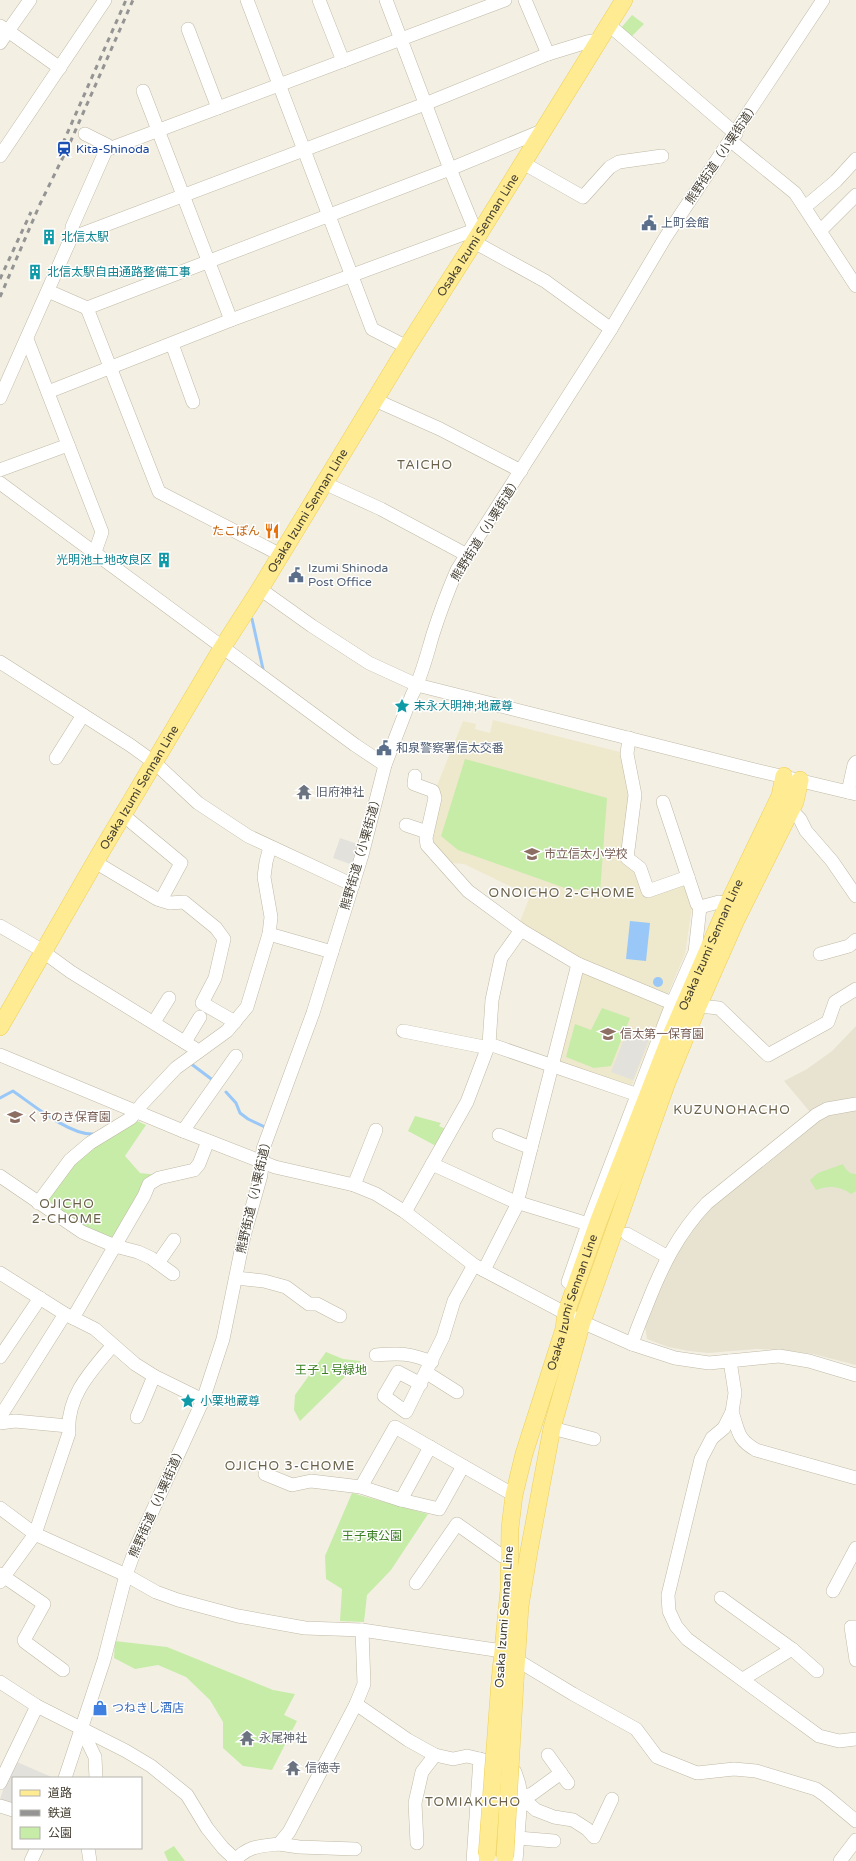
<svg xmlns="http://www.w3.org/2000/svg" width="856" height="1861" font-family="'Varela Round','Noto Sans JP',sans-serif">
<style>
.residential{fill:#e8e3d1}
.education{fill:#eee8cc}
.green{fill:#c6eca8}
.parking{fill:#e3e1dc}
.water{fill:#99c7f7}
.lines{fill:none;stroke-linecap:round;stroke-linejoin:round}
.stream{stroke:#99c7f7;stroke-width:3}
.minor-casing{stroke:#c0b9a5;stroke-width:14}
.major-casing{stroke:#eed056;stroke-width:18}
.minor{stroke:#fff;stroke-width:13}
.major{stroke:#ffeb91;stroke-width:17}
.rail{stroke:#949494;stroke-width:3;stroke-dasharray:5 5;stroke-linecap:butt}
.major-bridge-casing{stroke:#eed056;stroke-width:18;stroke-linecap:butt}
.major-bridge{stroke:#ffeb91;stroke-width:17}
.labels{text-anchor:middle;stroke-width:3;stroke-linejoin:round;paint-order:stroke}
.transit-label{font-size:12px;fill:#164399;stroke:#fff;text-anchor:start}
.street-label{font-size:12px;fill:#464033;stroke:#fff}
.service-label{font-size:12px;fill:#4e5e75;stroke:#fff;text-anchor:start}
.culture-label{font-size:12px;fill:#0d838f;stroke:#fff;text-anchor:start}
.food-label{font-size:12px;fill:#c56008;stroke:#fff;text-anchor:end}
.worship-label{font-size:12px;fill:#5b616d;stroke:#fff;text-anchor:start}
.education-label{font-size:12px;fill:#785e54;stroke:#fff;text-anchor:start}
.park-label{font-size:12px;fill:#3a7d21;stroke:#fff}
.shop-label{font-size:12px;fill:#366cbe;stroke:#fff;text-anchor:start}
.neighbourhood-label{font-size:13px;letter-spacing:1px;fill:#6a6049;stroke:#fff}
</style>
<rect width="100%" height="100%" fill="#f3f0e3"/>
<path class="residential" d="M856,1026V1365L813,1354L783,1350L757,1349L708,1353L689,1351L668,1347L647,1339L645,1327L659,1290L681,1246L697,1222L717,1200L810,1112L784,1081L807,1069L832,1051Z"/>
<g class="education">
<path d="M493,720L624,753L633,795L626,860L638,871L646,894L685,881L692,906L685,954L667,996L581,960L519,924L530,896L464,864L452,863L449,865L432,847L431,829L436,788L463,721L476,724L475,729L490,733Z"/>
<path d="M581,972L665,1005L631,1087L557,1064Z"/>
</g>
<g class="green">
<path d="M632,15L644,24L632,36L621,28Z"/>
<path d="M465,759L607,798L600,892L565,888L458,850L441,836Z"/>
<path d="M602,1008L630,1018L611,1066L594,1068L566,1057L575,1024L591,1030Z"/>
<path d="M415,1116L441,1123L439,1126L446,1129L436,1146L408,1131Z"/>
<path d="M135,1120L146,1125L125,1156L140,1173L158,1175L114,1240L109,1241L44,1203L72,1162Z"/>
<path d="M843,1164C846,1170 849,1174 856,1174V1191L851,1194C841,1186 828,1185 816,1190L810,1180L818,1173Z"/>
<path d="M326,1352L343,1359L361,1361L300,1421L294,1410L295,1395Z"/>
<path d="M352,1493L428,1514L391,1570L367,1595L364,1622L340,1621L342,1589L326,1579L325,1556Z"/>
<path d="M115,1641L167,1647L273,1690L295,1694L284,1715L297,1721L272,1770L243,1766L223,1748V1722L210,1700L186,1677L158,1665L135,1669L114,1658Z"/>
<path d="M174,1846L185,1861H168L164,1852Z"/>
</g>
<g class="parking">
<path d="M340,838L358,844L353,865L333,858Z"/>
<path d="M633,1030L650,1037L633,1080L611,1072L627,1031L632,1033Z"/>
<path d="M17,1762L54,1778H13V1805L0,1799L12,1764Z"/>
</g>
<g class="water">
<path d="M630,921L650,923L646,961L626,959Z"/>
<circle cx="658" cy="982" r="5"/>
</g>
<g class="lines">
<g class="stream">
<path d="M252,619L263,669"/>
<path d="M190,1063L214,1081"/>
<path d="M226,1092L236,1103L240,1113L248,1119L267,1128"/>
<path d="M0,1098L13,1091C32,1104 70,1136 94,1134"/>
</g>
<g class="minor-casing">
<g id="minor">
<path d="M30,0L8,31L60,68"/>
<path d="M247,0L372,329L407,347"/>
<path d="M319,0L343,61"/>
<path d="M386,0L450,169L544,130"/>
<path d="M525,0L548,54"/>
<path d="M609,25L736,134"/>
<path d="M0,26L8,31L0,43"/>
<path d="M188,29L218,108"/>
<path d="M143,91L231,320L469,232L477,235"/>
<path d="M85,134L107,145L106,150"/>
<path d="M731,141L795,193L856,286"/>
<path d="M0,156L105,0"/>
<path d="M523,163L583,197L610,167L619,162L662,156"/>
<path d="M805,207L836,181L856,159"/>
<path d="M820,231L856,195"/>
<path d="M71,238L425,104L548,54L587,42L599,40"/>
<path d="M474,242L545,281L611,329"/>
<path d="M48,291L87,308L450,169L477,235"/>
<path d="M87,308L159,492L281,555"/>
<path d="M27,339L102,532L95,552"/>
<path d="M172,344L193,402"/>
<path d="M48,392L231,320"/>
<path d="M0,398L71,238L72,227L106,150L505,0"/>
<path d="M375,400L440,429L521,471"/>
<path d="M0,470L68,445"/>
<path d="M0,483L355,745L385,765"/>
<path d="M324,483L381,509L467,555"/>
<path d="M260,589L312,626L369,663L417,685L755,770L856,794"/>
<path d="M0,662L130,745L155,763L198,803L248,836L353,885"/>
<path d="M629,738L627,754L635,795L627,858L640,868L648,891L688,877"/>
<path d="M56,758L83,715"/>
<path d="M415,776L414,784L433,791L435,798L426,838L427,845L468,891L521,930L578,964L679,1006"/>
<path d="M848,792L854,765L856,762"/>
<path d="M663,802L697,904L700,907"/>
<path d="M791,810L800,819L806,831L832,861L856,896"/>
<path d="M123,815L181,863L161,900"/>
<path d="M406,825L427,832"/>
<path d="M95,862L157,899L170,903L184,902L216,928L224,939L215,978L202,1003L235,1022"/>
<path d="M0,926L38,948L71,972L194,1048L198,1052"/>
<path d="M269,934L332,952"/>
<path d="M820,954L849,946L856,940"/>
<path d="M698,1006L719,1008L768,1055L828,1022L835,1002L856,989"/>
<path d="M154,1022L169,998"/>
<path d="M403,1031L484,1047L489,1044L638,1095"/>
<path d="M185,1042L200,1017"/>
<path d="M0,1055L183,1131L275,1167L354,1185L376,1194L405,1212L474,1265L582,1322L632,1344L675,1358L709,1363L779,1356L809,1361L856,1375"/>
<path d="M183,1131L236,1056"/>
<path d="M499,1135L531,1148"/>
<path d="M432,1164L513,1201L588,1224"/>
<path d="M0,1176L82,1232L115,1246L138,1252L151,1258L173,1274"/>
<path d="M354,1185L376,1130"/>
<path d="M38,1203L70,1160L90,1143L131,1118L142,1104L176,1068L227,1031L247,1007L269,934L271,917L264,877L266,862L270,847"/>
<path d="M405,1212L467,1102L489,1044L492,1000L501,958L521,930"/>
<path d="M627,1234L668,1257"/>
<path d="M158,1263L174,1240"/>
<path d="M484,1270L516,1207L578,964"/>
<path d="M0,1273L65,1314L95,1329L135,1364L154,1376L203,1400"/>
<path d="M236,1278L264,1281L286,1287L309,1304H317L340,1316"/>
<path d="M568,1282L588,1224L672,1004L695,952L700,907L719,902L728,904"/>
<path d="M73,1318L144,1196L149,1184L159,1178L194,1170L199,1164L208,1141"/>
<path d="M632,1344C636,1331 641,1319 646,1307C661,1268 678,1233 707,1203L816,1115L827,1109L856,1104"/>
<path d="M376,1355C400,1353 409,1353 432,1362"/>
<path d="M0,1357L40,1298"/>
<path d="M730,1361L735,1393L732,1412L724,1428L712,1438L701,1459L668,1595L669,1611L676,1626L687,1639L819,1736L839,1741L856,1739"/>
<path d="M427,1373L457,1392"/>
<path d="M421,1384L398,1372L384,1396L406,1412L443,1337L454,1301L474,1265"/>
<path d="M732,1412C739,1432 737,1439 756,1450L856,1478"/>
<path d="M0,1417L65,1314"/>
<path d="M137,1417L154,1376"/>
<path d="M0,1423L15,1421L68,1426"/>
<path d="M552,1428L594,1439"/>
<path d="M265,1474L292,1485L311,1481L361,1487L395,1427L514,1495"/>
<path d="M361,1487L401,1500L439,1509L463,1466"/>
<path d="M401,1500L430,1447"/>
<path d="M0,1508L35,1534L126,1575L156,1592L178,1600L238,1616L305,1628L362,1630L502,1651L573,1694L636,1729L657,1757L697,1773L734,1769L756,1771L816,1789L826,1796L856,1821"/>
<path d="M0,1574L44,1604L24,1640L25,1642L63,1670"/>
<path d="M0,1582L35,1534L69,1433C66,1397 91,1371 113,1345"/>
<path d="M416,1583L457,1524L502,1556L509,1558"/>
<path d="M833,1591L856,1548"/>
<path d="M721,1598L792,1649L817,1671"/>
<path d="M856,1627H851L856,1660"/>
<path d="M743,1679L792,1649"/>
<path d="M0,1682L37,1706L126,1751L151,1766L187,1795L207,1828L223,1848L237,1861"/>
<path d="M356,1704L408,1740L435,1755L453,1759L467,1756L504,1765L515,1772L519,1784L521,1797L516,1861"/>
<path d="M81,1728L95,1757L96,1778"/>
<path d="M548,1755L568,1783"/>
<path d="M65,1778L104,1660L126,1575L136,1547L203,1400L223,1339L244,1236L261,1175L263,1149L313,1013L362,855L385,765L412,695C422,676 427,654 433,634C440,612 448,591 457,570L611,329L665,238L823,0"/>
<path d="M0,1783L37,1706"/>
<path d="M521,1797L536,1810L554,1817L573,1820L587,1829L594,1837L612,1799"/>
<path d="M521,1797L532,1794L561,1773"/>
<path d="M0,1806L13,1810"/>
<path d="M518,1838L554,1841"/>
<path d="M417,1843L415,1803L422,1772L435,1755"/>
<path d="M279,1844L299,1847L355,1849"/>
<path d="M88,1848L90,1861"/>
<path d="M31,1861L37,1848"/>
<path d="M234,1861C248,1846 259,1846 279,1844L289,1832L356,1704L364,1684L362,1630"/>
<path d="M473,1861L480,1759"/>
<path d="M840,1861L856,1840"/>
</g>
</g>
<g class="major-casing">
<g id="major">
<path id="s1" d="M0,1027L95,862L222,648L260,589L407,347L474,242L624,0"/>
<path id="s2" d="M500,1681L509,1590L510,1528L514,1495L524,1454L564,1329L566,1313L599,1220L672,1033L728,904L780,796L784,776"/>
<path d="M515,1682L520,1606L529,1551L552,1428L582,1322L667,1082L698,1006L735,922L795,802L800,780"/>
</g>
</g>
<use href="#minor" class="minor"/>
<use href="#major" class="major"/>
<g class="rail">
<path d="M59,152L126,0"/>
<path d="M0,279L31,212"/>
<path d="M0,297L40,204L69,145L133,0"/>
</g>
<g class="major-bridge-casing">
<g id="major-bridge">
<path d="M487,1855L500,1681"/>
<path d="M505,1857L515,1682"/>
</g>
</g>
<use href="#major-bridge" class="major-bridge"/>
</g>
<defs>
<g id="station-bare" transform="scale(1.2)"><path d="M-3-6H3Q5-6 5-4V2Q5 4 3 4L4.5 6H3L1.5 4h-3L-3 6H-4.5L-3 4Q-5 4-5 2V-4Q-5-6-3-6ZM-3.5-4v3h7v-3ZM-3.5 1v1.5H-2V1ZM2 1v1.5H3.5V1Z" fill="#1a4fb4" stroke="#fff" stroke-width="2.5" paint-order="stroke"/></g>
<g id="civic-bare" transform="scale(1.2)"><path d="M-.6-6.5H3V-4.5H.6V-3L4-1V1h2V6H-6V1h2V-1L-.6-3ZM-1.2 2.5V6h2.4V2.5Z" fill="#5c6f8a" stroke="#fff" stroke-width="2.5" paint-order="stroke"/></g>
<g id="building-bare" transform="scale(1.2)"><path d="M-4-6H4V6H1V3H-1V6H-4ZM-2.5-4.3h1.7v1.8h-1.7ZM.8-4.3h1.7v1.8H.8ZM-2.5-1h1.7V.8h-1.7ZM.8-1h1.7V.8H.8Z" fill="#0f9aa8" stroke="#fff" stroke-width="2.5" paint-order="stroke"/></g>
<g id="restaurant-bare" transform="scale(1.2)"><path d="M-5-6h1v4h1v-4h1v4h1v-4h1v5L-1.5 .5V6h-2V.5L-5-1ZM5-6V6H3V1.5H1.5Q1.5-4 5-6Z" fill="#e8710a" stroke="#fff" stroke-width="2.5" paint-order="stroke"/></g>
<g id="sight-bare" transform="scale(1.2)"><path d="M0-6L1.8-2.2L6-1.7L2.9 1.2L3.7 5.4L0 3.3L-3.7 5.4L-2.9 1.2L-6-1.7L-1.8-2.2Z" fill="#0f9aa8" stroke="#fff" stroke-width="2.5" paint-order="stroke"/></g>
<g id="temple-bare" transform="scale(1.2)"><path d="M0-6L5-2H3V0L6.5 2.5H4V6H1.5V3h-3V6H-4V2.5H-6.5L-3 0V-2H-5Z" fill="#6b7280" stroke="#fff" stroke-width="2.5" paint-order="stroke"/></g>
<g id="school-bare" transform="scale(1.2)"><path d="M0-5L7-2L0 1L-7-2ZM-4 1L0 2.5L4 1V4Q0 6-4 4Z" fill="#8d6e63" stroke="#fff" stroke-width="2.5" paint-order="stroke"/></g>
<g id="shop-bare" transform="scale(1.2)"><path d="M-5-2.5h2.3a2.7 3.5 0 0 1 5.4 0H5L5.5 6h-11ZM-1.5-2.5h3a1.5 2.3 0 0 0-3 0Z" fill="#3f7fe0" stroke="#fff" stroke-width="2.5" paint-order="stroke"/></g>
</defs>
<g fill-rule="evenodd">
<use href="#station-bare" x="64" y="149"/>
<use href="#civic-bare" x="649" y="223"/>
<use href="#building-bare" x="49" y="237"/>
<use href="#building-bare" x="35" y="272"/>
<use href="#restaurant-bare" x="272" y="531"/>
<use href="#building-bare" x="164" y="560"/>
<use href="#civic-bare" x="296" y="575"/>
<use href="#sight-bare" x="402" y="706"/>
<use href="#civic-bare" x="384" y="748"/>
<use href="#temple-bare" x="304" y="792"/>
<use href="#school-bare" x="532" y="854"/>
<use href="#school-bare" x="608" y="1034"/>
<use href="#school-bare" x="15" y="1117"/>
<use href="#sight-bare" x="188" y="1401"/>
<use href="#shop-bare" x="100" y="1708"/>
<use href="#temple-bare" x="247" y="1738"/>
<use href="#temple-bare" x="293" y="1768"/>
</g>
<g class="labels">
<g class="transit-label">
<text x="76" y="153">Kita-Shinoda</text>
</g>
<g class="street-label">
<text transform="translate(722 153) rotate(-56)" y="4">熊野街道（小栗街道）</text>
<text dy="4" stroke="none"><textPath href="#s1" startOffset="925">Osaka Izumi Sennan Line</textPath></text>
<text dy="4" stroke="none"><textPath href="#s1" startOffset="601">Osaka Izumi Sennan Line</textPath></text>
<text transform="translate(486 529) rotate(-58)" y="4">熊野街道（小栗街道）</text>
<text dy="4" stroke="none"><textPath href="#s1" startOffset="277">Osaka Izumi Sennan Line</textPath></text>
<text transform="translate(361 852) rotate(-74)" y="4">熊野街道（小栗街道）</text>
<text dy="4" stroke="none"><textPath href="#s2" startOffset="772">Osaka Izumi Sennan Line</textPath></text>
<text transform="translate(254 1195) rotate(-77)" y="4">熊野街道（小栗街道）</text>
<text dy="4" stroke="none"><textPath href="#s2" startOffset="388">Osaka Izumi Sennan Line</textPath></text>
<text transform="translate(157 1502) rotate(-66)" y="4">熊野街道（小栗街道）</text>
<text transform="translate(504 1617) rotate(-86)" y="4">Osaka Izumi Sennan Line</text>
</g>
<g class="service-label">
<text x="661" y="227">上町会館</text>
<text x="308" y="572">Izumi Shinoda<tspan x="308" dy="14">Post Office</tspan></text>
<text x="396" y="752">和泉警察署信太交番</text>
</g>
<g class="culture-label">
<text x="61" y="241">北信太駅</text>
<text x="47" y="276">北信太駅自由通路整備工事</text>
<text x="152" y="564" text-anchor="end">光明池土地改良区</text>
<text x="414" y="710">末永大明神;地蔵尊</text>
<text x="200" y="1405">小栗地蔵尊</text>
</g>
<g class="food-label">
<text x="260" y="535">たこぽん</text>
</g>
<g class="worship-label">
<text x="316" y="796">旧府神社</text>
<text x="259" y="1742">永尾神社</text>
<text x="305" y="1772">信徳寺</text>
</g>
<g class="education-label">
<text x="544" y="858">市立信太小学校</text>
<text x="620" y="1038">信太第一保育園</text>
<text x="27" y="1121">くすのき保育園</text>
</g>
<g class="park-label">
<text x="331" y="1374">王子１号緑地</text>
<text x="372" y="1540">王子東公園</text>
</g>
<g class="shop-label">
<text x="112" y="1712">つねきし酒店</text>
</g>
<g class="neighbourhood-label">
<text x="425" y="469">TAICHO</text>
<text x="562" y="897">ONOICHO 2-CHOME</text>
<text x="732" y="1114">KUZUNOHACHO</text>
<text x="67" y="1208">OJICHO<tspan x="67" dy="15">2-CHOME</tspan></text>
<text x="290" y="1470">OJICHO 3-CHOME</text>
<text x="473" y="1806">TOMIAKICHO</text>
</g>
</g>
<rect x="12" y="1777" width="130" height="72" fill="#ffffff" stroke="#b5b3ad"/>
<rect x="20" y="1790" width="20" height="6" fill="#ffeb91" stroke="#b5b3ad"/>
<text x="48" y="1797" font-size="12" fill="#464033">道路</text>
<rect x="20" y="1810" width="20" height="6" fill="#949494" stroke="#b5b3ad"/>
<text x="48" y="1817" font-size="12" fill="#464033">鉄道</text>
<rect x="20" y="1827" width="20" height="12" fill="#c6eca8" stroke="#b5b3ad"/>
<text x="48" y="1837" font-size="12" fill="#464033">公園</text>
</svg>
